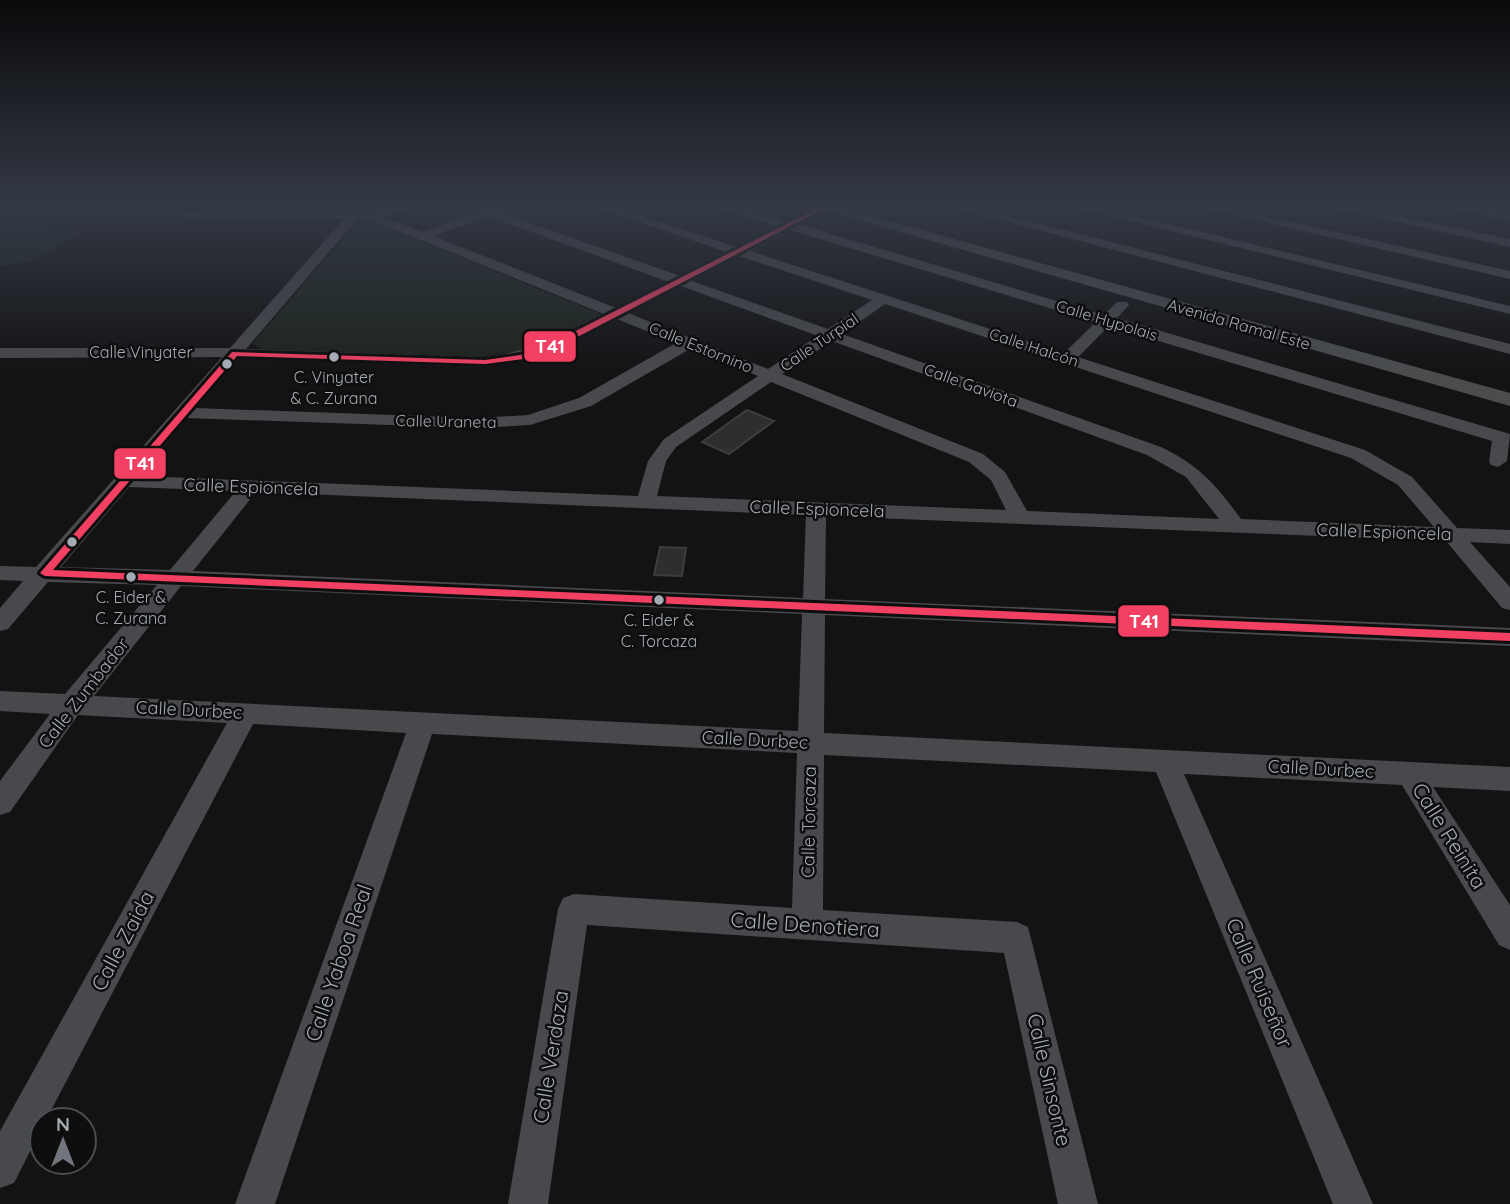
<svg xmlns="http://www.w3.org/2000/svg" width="1510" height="1204" font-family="Quicksand,sans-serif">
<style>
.green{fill:#1d241e}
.building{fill:#2e2e2f;stroke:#3c3d40;stroke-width:2}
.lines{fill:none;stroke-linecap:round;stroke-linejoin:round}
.minor{fill:#48494c;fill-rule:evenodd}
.major{fill:#4a4c4e;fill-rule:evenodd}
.bus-1-casing{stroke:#0e0e0f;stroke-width:6}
.bus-1{fill:#f24062;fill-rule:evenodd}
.bus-dot{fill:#a5abb4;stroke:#0e0e0f;stroke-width:2.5}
.labels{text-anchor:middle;stroke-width:5;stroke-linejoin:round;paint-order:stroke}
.far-street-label{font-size:16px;fill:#a5abb4;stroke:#0e0e0f}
.bus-label{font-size:16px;fill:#a5abb4;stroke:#0e0e0f}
.street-label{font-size:18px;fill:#a5abb4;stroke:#0e0e0f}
.near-street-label{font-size:21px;fill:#a5abb4;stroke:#0e0e0f}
.line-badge{stroke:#0e0e0f;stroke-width:2.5}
.badge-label{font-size:19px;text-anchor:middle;font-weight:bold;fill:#fff}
</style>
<rect width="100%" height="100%" fill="#131314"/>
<g class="green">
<path d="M0,203H26L17,210L52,215L45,228L82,231L31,262L0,266Z"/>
<path d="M273,203H379L374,209H268Z"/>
<path d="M370,221L603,315L525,350L480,357L261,349L253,343L358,222Z"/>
</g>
<g class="building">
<path d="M747,410L774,421L729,454L702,442Z"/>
<path d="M660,547L686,548L682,576L654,575Z"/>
</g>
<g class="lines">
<g class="minor">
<path d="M399,203H418L383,217L422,232L497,204H505V210L499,212L680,276L727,252L583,203H602L737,247L778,227L706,203H726L788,222L824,203H840L800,225L1104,315L1117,302H1127L1129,305L1117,318L1510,434L1507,461L1498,467L1491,465L1489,461L1492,441L1109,326L1078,357L1365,450L1412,477L1457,528L1510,530V544L1470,542L1510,587V610L1502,608L1446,541L826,516L825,599L1510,628V646L825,615L824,733L1510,767V791L1433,787L1510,905V950L1499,945L1402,785L1184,774L1373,1204H1333L1156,772L824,755L823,910L1017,922L1028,927L1098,1204H1058L1004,953L587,925L548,1204H508L558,909L563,898L574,894L792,908L797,753L432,734L275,1204H235L406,733L253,724L46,1120H42V1128L14,1183L0,1188V1131L227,723L78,715L10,812L0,815V781L50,714L0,711V691L65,694L157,585L48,582L8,629L0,631V608L23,581L0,580V566L36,567L222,357L0,358V348H230L344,219H187L181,215L183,212L371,213ZM488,216L669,282L616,308L433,236ZM357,219L370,220L418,239L604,314C562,335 533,351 485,357L246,349ZM790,230L1096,322L1064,353L750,251ZM739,256L872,300L828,329L692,281ZM681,286L818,336L768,369L628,313ZM885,304L1351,458L1398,485L1434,527L1241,519C1216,485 1200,466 1161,447L842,334ZM617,319L676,343L579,398L528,415L477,418L196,408L239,358L485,367L527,360L563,347ZM832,341L1147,455L1186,477L1219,519L1027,511L1005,472L983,454L782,374ZM690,349L758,376L664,439L648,461L638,496L139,476L187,418L477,428L530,425L591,406ZM771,382L969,462L991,480L1006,510L657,496L666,461L676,447ZM129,487L236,491L170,570L61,567ZM256,492L806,515L803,598L193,571ZM181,586L802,614L798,731L94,696Z"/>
<path d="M936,203H958L1510,344V354Z"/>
<path d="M1058,203H1081L1510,306V314Z"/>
<path d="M1183,203H1207L1510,271V279Z"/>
<path d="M1313,203H1338L1510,239V247Z"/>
<path d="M1433,203H1459L1510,213V221Z"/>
</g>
<path class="major" d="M799,203H824L1510,393V406Z"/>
<g class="bus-1-casing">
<path id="bus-1" d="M828,203H835L560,346L524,359L485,364L237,356L53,570L1510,633V641L45,576L40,573L232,352L485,360L520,355L554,342Z"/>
</g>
<use href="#bus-1" class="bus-1"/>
</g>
<linearGradient id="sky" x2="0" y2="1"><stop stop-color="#0a0a0b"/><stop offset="0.55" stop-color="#333945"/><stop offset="1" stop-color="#333945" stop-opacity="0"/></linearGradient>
<rect width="1510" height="372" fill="url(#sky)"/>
<g class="bus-dot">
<circle cx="334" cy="357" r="6"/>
<circle cx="227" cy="364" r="6"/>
<circle cx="72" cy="542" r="6"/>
<circle cx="131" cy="577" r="6"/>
<circle cx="659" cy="600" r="6"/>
</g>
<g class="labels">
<g class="far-street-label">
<text transform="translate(1107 320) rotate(17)" y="6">Calle Hypolais</text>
<text transform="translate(1239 324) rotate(16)" y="6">Avenida Ramal Este</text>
<text transform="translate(819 342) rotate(-34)" y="6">Calle Turpial</text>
<text transform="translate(701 347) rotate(22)" y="6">Calle Estornino</text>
<text transform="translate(1034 347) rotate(18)" y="6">Calle Halcón</text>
<text x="141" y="358">Calle Vinyater</text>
<text transform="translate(971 385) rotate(20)" y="6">Calle Gaviota</text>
<text transform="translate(446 421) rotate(1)" y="6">Calle Uraneta</text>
</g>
<g class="bus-label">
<text x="334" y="383">C. Vinyater<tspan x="334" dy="21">&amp; C. Zurana</tspan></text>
<text x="131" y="603">C. Eider &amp;<tspan x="131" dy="21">C. Zurana</tspan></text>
<text x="659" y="626">C. Eider &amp;<tspan x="659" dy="21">C. Torcaza</tspan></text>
</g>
<g class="street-label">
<text transform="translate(251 487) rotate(2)" y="6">Calle Espioncela</text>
<text transform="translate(817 509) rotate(2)" y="6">Calle Espioncela</text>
<text transform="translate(1384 532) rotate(2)" y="6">Calle Espioncela</text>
<text transform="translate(84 693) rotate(-52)" y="6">Calle Zumbador</text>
<text transform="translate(189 710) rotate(3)" y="6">Calle Durbec</text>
<text transform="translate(755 740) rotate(3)" y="6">Calle Durbec</text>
<text transform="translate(1321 769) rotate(3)" y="6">Calle Durbec</text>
<text transform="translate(809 822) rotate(-89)" y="6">Calle Torcaza</text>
</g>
<g class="near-street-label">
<text transform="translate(1449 836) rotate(58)" y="7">Calle Reinita</text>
<text transform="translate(805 925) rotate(4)" y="7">Calle Denotiera</text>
<text transform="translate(123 941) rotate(-62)" y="7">Calle Zaida</text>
<text transform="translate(339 963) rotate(-71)" y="7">Calle Yaboa Real</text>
<text transform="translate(1259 983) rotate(67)" y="7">Calle Ruiseñor</text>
<text transform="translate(551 1057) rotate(-81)" y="7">Calle Verdaza</text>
<text transform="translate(1049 1080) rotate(77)" y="7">Calle Sinsonte</text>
</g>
</g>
<g class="line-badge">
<rect x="523" y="330" width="54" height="33" rx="7" fill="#f24062"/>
<rect x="113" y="447" width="54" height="33" rx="7" fill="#f24062"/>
<rect x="1117" y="604" width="53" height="34" rx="7" fill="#f24062"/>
</g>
<g class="badge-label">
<text x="550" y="353">T41</text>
<text x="140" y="470">T41</text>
<text x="1144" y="628">T41</text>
</g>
<g transform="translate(63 1141)"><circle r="33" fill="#0e0e0f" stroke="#4a4d51" stroke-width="2"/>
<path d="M0-5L12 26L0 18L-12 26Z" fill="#72767c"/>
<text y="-10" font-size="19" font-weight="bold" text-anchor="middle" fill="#a5abb4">N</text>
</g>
</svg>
